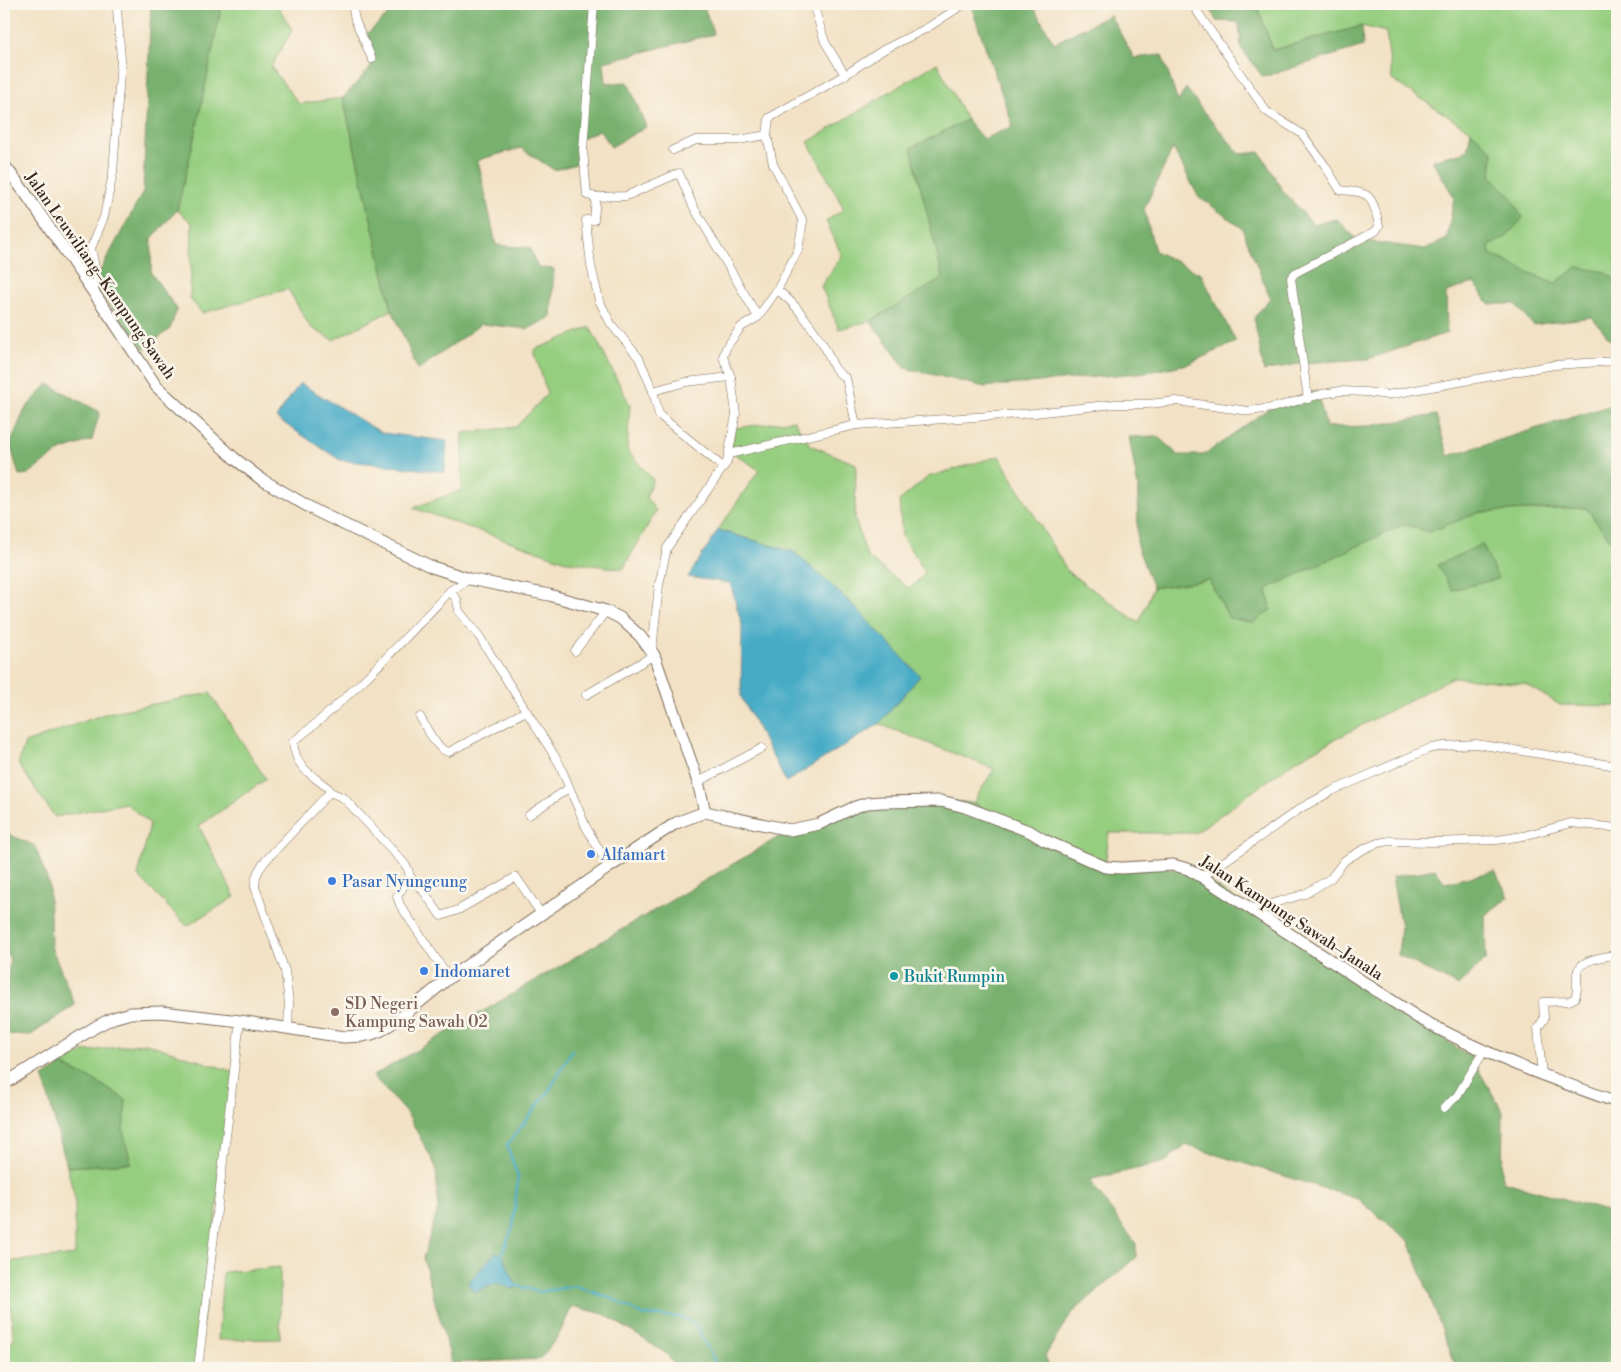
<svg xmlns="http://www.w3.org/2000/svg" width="1621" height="1372" font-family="'Libre Bodoni',serif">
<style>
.green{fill:#96ce80;stroke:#687c4f}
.forest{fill:#78b16e;stroke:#5a6e46}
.water{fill:#46abc6;stroke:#406a72}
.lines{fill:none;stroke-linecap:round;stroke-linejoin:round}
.stream{stroke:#46abc6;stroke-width:2.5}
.minor-casing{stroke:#7b6a58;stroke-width:9}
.secondary-casing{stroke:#7b6a58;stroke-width:13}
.minor{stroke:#fff;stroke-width:8}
.secondary{stroke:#fff;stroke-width:11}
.shop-dot{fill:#3f7fe0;stroke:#fbf7ec;stroke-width:2}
.culture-dot{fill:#0f9aa8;stroke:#fbf7ec;stroke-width:2}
.education-dot{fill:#8d6e63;stroke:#fbf7ec;stroke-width:2}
.labels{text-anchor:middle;stroke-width:5;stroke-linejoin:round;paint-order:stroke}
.street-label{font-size:16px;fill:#3b2a1e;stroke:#fbf7ec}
.shop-label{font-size:16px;fill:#366cbe;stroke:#fbf7ec;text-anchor:start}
.culture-label{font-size:16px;fill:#0d838f;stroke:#fbf7ec;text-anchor:start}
.education-label{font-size:16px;fill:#785e54;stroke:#fbf7ec;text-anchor:start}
</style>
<rect width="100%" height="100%" fill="#fbf7ec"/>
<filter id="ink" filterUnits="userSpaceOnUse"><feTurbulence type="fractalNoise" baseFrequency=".02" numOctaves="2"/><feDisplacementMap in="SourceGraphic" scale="10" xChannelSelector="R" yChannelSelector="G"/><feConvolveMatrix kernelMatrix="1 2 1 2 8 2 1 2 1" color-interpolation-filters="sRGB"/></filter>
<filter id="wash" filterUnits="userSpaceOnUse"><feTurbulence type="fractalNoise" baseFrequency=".0096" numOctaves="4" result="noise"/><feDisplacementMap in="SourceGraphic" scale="20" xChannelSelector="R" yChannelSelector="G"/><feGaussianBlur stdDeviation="1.12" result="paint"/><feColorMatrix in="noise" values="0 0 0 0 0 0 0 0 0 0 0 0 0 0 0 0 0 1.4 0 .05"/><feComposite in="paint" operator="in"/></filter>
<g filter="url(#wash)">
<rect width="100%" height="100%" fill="#f2e1c4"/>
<g class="green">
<path d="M222,4H277L292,30L271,67L299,104L343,98L392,310L333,340L310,327L288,289L202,313L190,299L192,223L177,210Z"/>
<path d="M1256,4H1617V282L1606,272L1554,284L1490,254L1489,246L1506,237L1510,195L1491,176L1493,152L1471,131L1392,80L1386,32L1362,26L1273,50Z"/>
<path d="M937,63L967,120L911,148L944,278L870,321L839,329L821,286L842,256L826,221L844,209L808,142Z"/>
<path d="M590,327L630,405L627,450L653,480L646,497L656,511L623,569L569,562L413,508L462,490L463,433L516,427L547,394L534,350Z"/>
<path d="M794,420L810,445L856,464L855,519L867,557L910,589L925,572L902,536L899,501L928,477L999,456L1068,572L1139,623L1153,588L1209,579L1229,618L1267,589L1404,524L1429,532L1480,512L1586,508L1617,549V706L1560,705L1525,684L1453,677L1298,759L1195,833H1109L1105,867L973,803L994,769L879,724L920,676L794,552L718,530L759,470L731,451L735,428Z"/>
<path d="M210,693L266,779L199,826L235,897L187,926L138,876L150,824L126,803L55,817L18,764L25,743L107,713Z"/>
<path d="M146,1043L234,1072L197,1368H4V1344L14,1341L6,1262L75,1255V1198L67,1167L131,1163L123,1131L126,1100L94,1080L62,1065L83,1052Z"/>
<path d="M280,1267V1339L218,1340L223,1272Z"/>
</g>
<g class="forest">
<path d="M151,4H222L196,131L177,210L152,238L151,273L177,309L170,329L144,349L93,284L143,192Z"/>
<path d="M393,4H703L714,34L604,62L606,83L628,82L646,127L611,147L600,130L575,141L580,163L554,170L521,148L478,160L496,245L530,248L538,268L554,269L551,317L528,329L481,324L418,370L392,310L343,98L371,67L366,35L394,9Z"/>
<path d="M976,4H1032L1054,43L1110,15L1134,58L1162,55L1178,102L1186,88L1203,111L1240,154L1260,152L1283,191L1313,224L1337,219L1357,240L1425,249L1447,239L1454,197L1432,160L1467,151L1471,131L1493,152L1491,176L1510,195L1523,218L1506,237L1489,246L1490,254L1554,284L1577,267L1606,272L1617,282V348L1592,317L1533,325L1515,304H1489L1474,283L1446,292L1447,333L1368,359L1303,363L1264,371L1254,318L1270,298L1242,228L1198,196L1173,148L1144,209L1155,251L1201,274L1236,342L1188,364L1148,372L985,387L905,368L870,321L943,278L911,148L967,120L983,139L1013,126L971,6Z"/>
<path d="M1209,4H1256L1273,50L1362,26L1363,46L1263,77L1241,48L1239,22L1216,21Z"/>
<path d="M48,384L100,412L92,440L60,451L28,474L19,475L10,444L25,409Z"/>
<path d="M1317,390L1326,427L1370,426L1436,415L1448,456L1612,405L1617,480V549L1586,508L1480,512L1429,532L1404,524L1267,589L1271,610L1253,623L1229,618L1209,580L1153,588L1137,546L1138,487L1129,437L1157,436L1178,455H1204L1268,409Z"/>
<path d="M1482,544L1498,579L1452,590L1437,565Z"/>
<path d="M901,797L973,803L1105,867L1157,866L1196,873L1471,1057L1503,1112L1502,1181L1617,1214V1366L1599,1368H1496L1454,1362L1409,1241L1358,1199L1185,1145L1165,1162L1089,1180L1136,1244V1257L1071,1314L1045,1356L1050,1368H676L667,1354L604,1314L572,1306L559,1335L540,1359L452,1363L423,1258L438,1209L436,1167L408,1115L373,1076L777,838L845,811Z"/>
<path d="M4,832L35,846L49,884L51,946L75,1005L31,1035L4,1034V1005L10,960L4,946Z"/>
<path d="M1435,869L1445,883L1495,871L1509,897L1485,915L1486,959L1458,986L1398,955L1401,927L1392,877Z"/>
<path d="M62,1065L94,1080L126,1100L123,1131L131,1163L67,1167L43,1077Z"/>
</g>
<g class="water">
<path d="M300,383L382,433L447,441L445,472L340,460L276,418Z"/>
<path d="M718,530L794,552L852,604L920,676L879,724L786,782L741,697L742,625L730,583L688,577Z"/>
<path d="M496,1252L502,1254L517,1287L513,1289L497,1283L474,1293L468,1283Z"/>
</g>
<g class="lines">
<g class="stream">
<path d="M501,1256L513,1227L518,1177L507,1145L549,1091L572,1050"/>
<path d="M515,1285L540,1292L575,1286L613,1299L643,1315L681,1317L696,1325L718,1368"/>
</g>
</g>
</g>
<g filter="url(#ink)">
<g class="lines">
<g class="minor-casing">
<g id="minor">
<path d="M352,4L355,20L372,59"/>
<path d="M594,4L583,150L587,195L596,197L626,196L679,173L693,206L758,317"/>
<path d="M813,4L825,42L845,75"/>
<path d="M1192,4L1266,111L1302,134L1324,164L1340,190C1348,191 1357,191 1364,194C1374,197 1377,217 1379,226L1376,231L1295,273L1291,278L1308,399"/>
<path d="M673,150L696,140H738L767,135"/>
<path d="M4,180L11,175"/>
<path d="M596,197L594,220H586L591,266L599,300L611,324L639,358L653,391L659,415L723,467"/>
<path d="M777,290C795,302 811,326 823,344C831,357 831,370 846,378L856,425"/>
<path d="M93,292L97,278L91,248L104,217L113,173L121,59L117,9L118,4"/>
<path d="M653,391L686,382L731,377"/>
<path d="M729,454L856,425L1035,413L1115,404H1148L1176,401L1249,411L1272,408L1322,394L1340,391L1366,392L1387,395L1554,365L1617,361"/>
<path d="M450,591L457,600L459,611L479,636L559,763L586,827L609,867"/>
<path d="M575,651L606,611"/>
<path d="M652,651L659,585L667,548L727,462L736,414L731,377L723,357L726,348L741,327L758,317L777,290L798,250L803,221L773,164L767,135L769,118L845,75L883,50L927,28L964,4"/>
<path d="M586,695L654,655"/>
<path d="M420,717C427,728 437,751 449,752L526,711"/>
<path d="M698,782L762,748"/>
<path d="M529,815L569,788"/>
<path d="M410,877L422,889L441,916L458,910L516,877L542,915"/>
<path d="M1202,877L1301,808L1332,791L1428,749L1443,746L1476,744L1617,766"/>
<path d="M1253,909L1305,894L1331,878L1345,860L1366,848L1378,843L1390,841L1432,842L1497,840L1523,836L1571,823L1617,828"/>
<path d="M449,978L400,905L397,896L410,877L408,869L404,863L344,798L330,792L328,788C308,772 296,768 293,742C351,697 400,644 450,591L469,579"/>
<path d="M288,1028L289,1003L285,971L255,887C255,874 260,867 268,858L330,792"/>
<path d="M1542,1076L1538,1028L1544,1019L1543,1002L1569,1001L1575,998C1578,991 1577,983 1577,974C1579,958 1604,958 1617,954"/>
<path d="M1444,1108L1457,1096L1484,1051"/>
<path d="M198,1368L240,1021"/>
</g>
</g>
<g class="secondary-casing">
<g id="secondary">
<path d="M4,165L26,194L114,322L156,386L234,458L261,479L316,511L432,567L469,579L549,595L606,611L620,618L640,636L654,655L698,782L705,812"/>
<path d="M705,812L790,830L819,824L855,807L868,803L882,802L941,801L965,807L1031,832L1044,840L1105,867L1122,868L1173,865L1188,869L1202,877L1417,1017C1480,1053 1549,1078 1617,1102"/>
<path d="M4,1084L97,1026L113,1018L131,1013L162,1012L240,1021L344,1037L363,1036L372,1034L382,1030L401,1017L449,978L609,867L676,823L705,812"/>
</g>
</g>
<use href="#minor" class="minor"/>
<use href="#secondary" class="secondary"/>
</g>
</g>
<g class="shop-dot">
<circle cx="591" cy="854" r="5"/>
<circle cx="332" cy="881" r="5"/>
<circle cx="424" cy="971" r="5"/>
</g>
<circle class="culture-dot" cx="894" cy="976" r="5"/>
<circle class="education-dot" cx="335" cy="1012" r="5"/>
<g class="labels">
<g class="street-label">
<text transform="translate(101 275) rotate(55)" y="6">Jalan Leuwiliang–Kampung Sawah</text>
<text transform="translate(1292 917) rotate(33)" y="6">Jalan Kampung Sawah–Janala</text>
</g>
<g class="shop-label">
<text x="601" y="860">Alfamart</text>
<text x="342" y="887">Pasar Nyungcung</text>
<text x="434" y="977">Indomaret</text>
</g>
<g class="culture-label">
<text x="904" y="982">Bukit Rumpin</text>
</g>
<g class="education-label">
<text x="345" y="1009">SD Negeri<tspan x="345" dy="18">Kampung Sawah 02</tspan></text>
</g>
</g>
<rect width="1621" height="1372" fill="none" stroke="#fbf7ec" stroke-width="20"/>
</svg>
